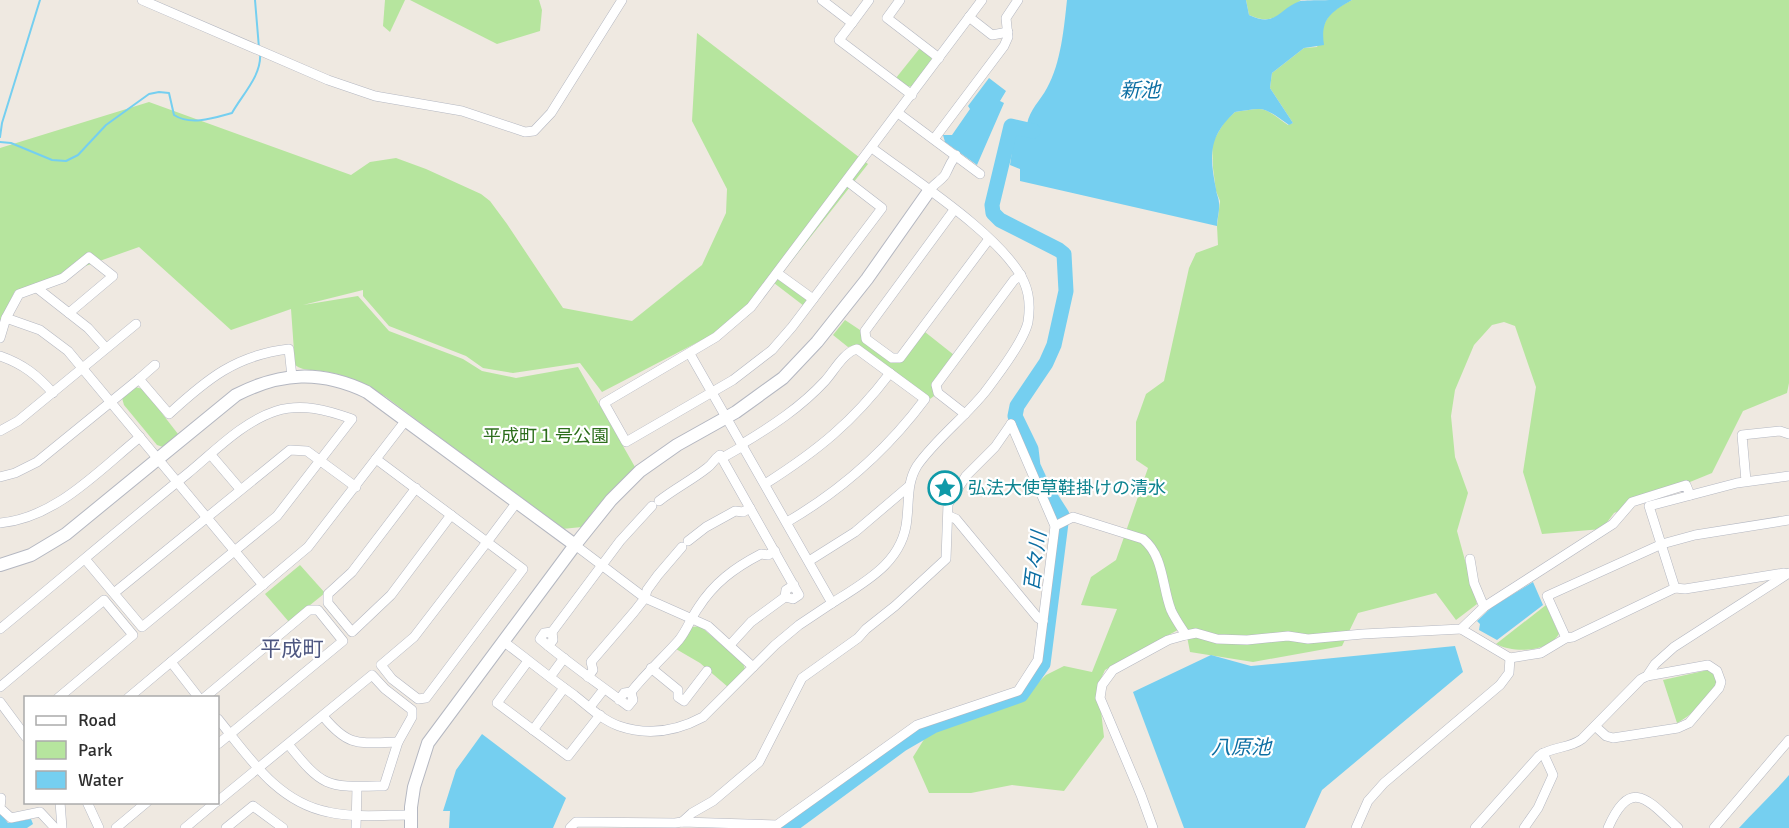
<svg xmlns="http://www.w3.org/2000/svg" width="1789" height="828" font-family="Signika,'Noto Sans JP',sans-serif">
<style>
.green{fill:#b6e59e}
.water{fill:#75cff0}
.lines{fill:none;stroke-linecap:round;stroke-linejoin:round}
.stream{stroke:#75cff0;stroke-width:2}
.river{stroke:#75cff0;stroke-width:15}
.minor-casing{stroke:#b4b7c1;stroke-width:10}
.tertiary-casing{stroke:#b4b7c1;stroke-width:14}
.minor{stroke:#fff;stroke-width:9}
.tertiary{stroke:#fff;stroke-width:12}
.labels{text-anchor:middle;stroke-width:4.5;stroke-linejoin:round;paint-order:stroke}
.park-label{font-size:18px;fill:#2c6e1b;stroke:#fff}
.culture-label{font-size:18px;fill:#0d838f;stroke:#fff;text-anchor:start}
.water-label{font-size:20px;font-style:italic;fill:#0d6fa3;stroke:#fff}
.quarter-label{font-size:21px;fill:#4d5680;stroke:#fff}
</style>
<rect width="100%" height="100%" fill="#efe9e1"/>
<g class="green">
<path d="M385,0H405L390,32L383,26Z"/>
<path d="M410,0H539L542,10L540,31L497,44Z"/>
<path d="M1246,0H1301C1282,13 1273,26 1249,15Z"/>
<path d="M1352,0H1789V383L1787,393L1743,411L1712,473L1614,513L1602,529L1542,534L1523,472L1536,387L1515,326L1504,322L1492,325L1474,345L1455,390L1451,416L1455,457L1468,493L1457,531L1477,604L1456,620L1436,593L1358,613L1342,646L1253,662L1190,652L1185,626L1105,670L1098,685L1104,737L1064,791L1012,785L971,793H929L913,757L928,733L949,715L1021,699L1046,675L1064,666L1092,672L1117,609L1081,605L1091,577L1116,560L1148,468L1136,460V422L1146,394L1164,381L1189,268L1196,253L1218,245L1217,226L1220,201L1216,191L1213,168L1212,143L1225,121L1235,112C1243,111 1251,109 1259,109C1269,109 1280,120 1288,125L1293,123L1270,88L1272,73L1304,48L1317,47C1322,39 1321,33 1324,25C1329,11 1341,6 1352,0Z"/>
<path d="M697,33L868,164L779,277L809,300L804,306L774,283L748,316L602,392L580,363L513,373L483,368L466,356L389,326L363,296V290L303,305L358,296L389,331L463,359L482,371L516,378L578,367L635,467L594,510L582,527L562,529L386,397C367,385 350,376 328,372C317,369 304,372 295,365L291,309L231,330L139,247L15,291L0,321V148L149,102L351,175L370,162L396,158L426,169L481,194L490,201L507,224L563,308L632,321L702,265L726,213L727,189L692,121Z"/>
<path d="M920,48L931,57L932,62L913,87L907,86L896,78Z"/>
<path d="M845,320L860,330L862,341L892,363L903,361L925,332L954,355L932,384L934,396L930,399L858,345L848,347L833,335Z"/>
<path d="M135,387L143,389L178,434L163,447L157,445L124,405L122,398Z"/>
<path d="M300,565L325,593L289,622L265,594Z"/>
<path d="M1546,605L1559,634C1548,653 1513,653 1496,644Z"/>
<path d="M700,626L743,663L745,669L728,687L700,663L676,649L692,627Z"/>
<path d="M1708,670L1711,671L1717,680C1712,697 1692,715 1677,723L1663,680Z"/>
</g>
<g class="water">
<path d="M1067,0H1246L1249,15C1277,28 1278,9 1300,1C1309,0 1341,0 1352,0C1331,12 1320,19 1324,45L1304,48L1272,73L1270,88L1293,123L1289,125C1281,120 1269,109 1259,109C1251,109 1243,111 1235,112C1209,136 1209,155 1216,189C1216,193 1219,198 1219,203C1220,210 1217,219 1217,226L1020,181V169L1010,165L1016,123L1027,124C1030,109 1040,101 1047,88C1061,63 1064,28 1067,0Z"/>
<path d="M989,78L1006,91L1000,101L1004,103L977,165L945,142L943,135H952L970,109L968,106Z"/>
<path d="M1533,582L1543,605L1497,640L1479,630L1480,624L1477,621L1492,607Z"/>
<path d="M1455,646L1463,672L1322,790L1305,828H1184L1133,692L1211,655L1251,666Z"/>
<path d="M482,734L566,798L553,828H449L450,811H443L456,770Z"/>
<path d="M1789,775V828H1739C1755,810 1773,794 1789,775Z"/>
<path d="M0,813L8,823L31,819L33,824L27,828H0Z"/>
</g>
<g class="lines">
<g class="stream">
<path d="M255,0L259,48"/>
<path d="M0,137L2,123L40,0"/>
<path d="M0,142L11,143L52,160L66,161L78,155L106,125L149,94L159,92L169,93L174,115C191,126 214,118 232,113C242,95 262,75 260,54"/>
</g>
<path class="river" d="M788,828L902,744L933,726L1021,695L1043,664L1062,515L1039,479L1033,466L1031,449L1015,416L1017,406L1046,363L1054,345L1066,291L1064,254L1059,250L1000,220L993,213L992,205L1011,126L1033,131"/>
<g class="minor-casing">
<g id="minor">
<path d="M142,0L328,80L375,96L462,111L525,132L534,131L551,113L622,0"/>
<path d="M822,0L852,23L839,40L912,95"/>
<path d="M900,0L887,18L939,58"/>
<path d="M969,17L992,35L1008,32"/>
<path d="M852,23L869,0"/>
<path d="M898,113L980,174"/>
<path d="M934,139L1004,46L1008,37L1006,18L1018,0"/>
<path d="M847,181L882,208L792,327L772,350L733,380L626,442L604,403L716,337L751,307L982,0"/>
<path d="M929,191C933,184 944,179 946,173C949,166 951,162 956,155"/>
<path d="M954,210L865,331L866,339L892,358H900L989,239"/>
<path d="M777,273L813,299"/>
<path d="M37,288L88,328L106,348"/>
<path d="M6,318L40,330L68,351L263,585"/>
<path d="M0,338L6,318L19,294L63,278L89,257L113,276L69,313"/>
<path d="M690,354L832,603C865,582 904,562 907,518C909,500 907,482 917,466C934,441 965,417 985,392C997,376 1024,341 1028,322C1030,309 1030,295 1024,282C1004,237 913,179 872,148"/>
<path d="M0,356C23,364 37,375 53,393"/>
<path d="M139,379L155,365"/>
<path d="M965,414L938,393L936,385L1014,280L1021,275"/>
<path d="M0,431L18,421L136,324"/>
<path d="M742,444C772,426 801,407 825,381C834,371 844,352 857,349L925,399C887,450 842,490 787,522"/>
<path d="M211,455L240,489"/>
<path d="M722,458L743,446"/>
<path d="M376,459L487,542L517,502"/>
<path d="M0,477L15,473L37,462L139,379L169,414C207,379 236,355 289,349L292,377"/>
<path d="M1746,481L1742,435L1780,431L1789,434"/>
<path d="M765,484C817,451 853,422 890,373"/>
<path d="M416,488L352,572L328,594V603L352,632L391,595L451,515"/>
<path d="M659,501C674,489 692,480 707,468C713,464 713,460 720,455L799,595L793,599L785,597L786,590L794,585"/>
<path d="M949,516L956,519L1038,618L1043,621"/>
<path d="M0,523C56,518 99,470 140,437"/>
<path d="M1055,526L1073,517L1143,539C1164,556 1162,587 1171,610C1175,619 1181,627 1186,635"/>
<path d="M688,541L706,527L735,511L743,512L750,508"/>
<path d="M487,542L523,569L426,698L418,699L392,679L381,665L414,637Z"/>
<path d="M575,545L645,598L708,626L753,667"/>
<path d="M1470,559L1474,583L1484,607"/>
<path d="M809,561L855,532L908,487"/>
<path d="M1675,588L1649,506L1737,483L1789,476"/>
<path d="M114,593L290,450L307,451L356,487"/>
<path d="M0,629C62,578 124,525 187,474C214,452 242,422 276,411C302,403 327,410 352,419L277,516L142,627L85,559"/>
<path d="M1461,629L1510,658L1541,653L1566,638L1573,637L1675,588L1685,589L1784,573"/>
<path d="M552,632L620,541L652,506"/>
<path d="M1566,638L1547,596L1662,544L1695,535L1789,520"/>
<path d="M504,642C527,659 550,678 574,695C588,706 602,720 619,726C648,736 677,731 703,717L775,645L799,625L832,603"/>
<path d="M730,645L751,622L785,597"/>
<path d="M548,646L553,640L552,632L544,633L540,639C568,663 599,684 628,706L633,700L631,692L624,693L619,700"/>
<path d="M528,661L497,703L568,756L600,715"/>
<path d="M171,662L199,698"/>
<path d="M651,668L678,690V697L684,701L707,671"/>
<path d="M550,677L564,658"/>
<path d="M588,677L593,670L591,662L634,612L645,598L647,590L658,575L682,547"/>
<path d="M0,687L104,600L133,635L58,698"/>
<path d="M631,692C646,673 663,658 679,640C687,630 691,618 698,608C714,583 734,568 761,554L768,555L775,551"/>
<path d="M128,698L308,547L406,420"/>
<path d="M204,698L309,610H318L343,641L218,744"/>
<path d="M0,702L26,737"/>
<path d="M590,707L604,689"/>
<path d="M323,716C349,748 359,743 398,742"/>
<path d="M218,719C249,757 277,802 328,812C354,818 384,815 411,815"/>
<path d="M1595,726L1606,736L1613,738L1678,728L1689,723L1719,688L1721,682L1717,671L1708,665L1647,676"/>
<path d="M533,730L564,688"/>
<path d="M1,798L0,808L11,818L40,812L55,828"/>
<path d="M218,801L372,675L385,689L412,710V717L398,742L384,786C327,787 324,789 288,744"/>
<path d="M60,802L62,828"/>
<path d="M87,802L99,828"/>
<path d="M682,822L692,813L713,801L759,762L802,678L858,638L866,629L895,606L946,559L948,504L966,476L995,447L1011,424"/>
<path d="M116,828L147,802"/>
<path d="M185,828L216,802"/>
<path d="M226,828L253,806L283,828"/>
<path d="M356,828L357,787"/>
<path d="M570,828L576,822L675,823L682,822L777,825L917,725L1018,691L1038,660L1055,526L1011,424"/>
<path d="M1153,828L1141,795L1100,698L1102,685L1113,670L1168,640L1186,635L1196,633L1217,639L1247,640L1288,636L1308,639L1363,634L1461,629L1484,607L1613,524L1632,502L1686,485L1690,495"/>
<path d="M1356,828L1368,801L1384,783L1500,685L1509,673L1510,658"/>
<path d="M1475,828L1539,756C1552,746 1569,749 1582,739L1641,679L1647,676L1655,664L1674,647L1789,573"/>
<path d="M1524,828L1538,808L1553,775L1543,753"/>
<path d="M1608,828C1631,776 1648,800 1678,828"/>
<path d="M1714,828L1789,740"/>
</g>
</g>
<g class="tertiary-casing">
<g id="tertiary">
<path d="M0,565L31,555L66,534L236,395C281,372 321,370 367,392L575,545"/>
<path d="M411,828V807L414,787L428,743L575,545L611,500L640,471L677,445L736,412L783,378L817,342L867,279L929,191"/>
</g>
</g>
<use href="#minor" class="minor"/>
<use href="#tertiary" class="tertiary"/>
</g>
<defs>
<g id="sight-ring" transform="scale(1.725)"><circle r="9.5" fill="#fff" stroke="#0f9aa8" stroke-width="1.5"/><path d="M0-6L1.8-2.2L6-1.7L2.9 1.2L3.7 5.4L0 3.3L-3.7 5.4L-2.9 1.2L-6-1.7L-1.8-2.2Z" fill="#0f9aa8"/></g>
</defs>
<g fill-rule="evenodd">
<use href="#sight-ring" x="945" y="488"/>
</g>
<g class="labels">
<g class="park-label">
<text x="546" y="442">平成町１号公園</text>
</g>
<g class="culture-label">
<text x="968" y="494">弘法大使草鞋掛けの清水</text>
</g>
<g class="water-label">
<text x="1140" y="97">新池</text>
<text transform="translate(1035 561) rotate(-83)" y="7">百々川</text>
<text x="1241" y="754">八原池</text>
</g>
<g class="quarter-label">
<text x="292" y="656">平成町</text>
</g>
</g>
<rect x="24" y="696" width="195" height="108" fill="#ffffff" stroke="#ababab" stroke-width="1.5"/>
<rect x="36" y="716" width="30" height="9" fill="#ffffff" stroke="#ababab" stroke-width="1.5"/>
<text x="78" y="726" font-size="18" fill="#2e2e2e">Road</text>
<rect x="36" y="741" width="30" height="18" fill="#b6e59e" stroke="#ababab" stroke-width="1.5"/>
<text x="78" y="756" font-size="18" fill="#2e2e2e">Park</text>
<rect x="36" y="771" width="30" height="18" fill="#75cff0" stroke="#ababab" stroke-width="1.5"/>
<text x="78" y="786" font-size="18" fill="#2e2e2e">Water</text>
</svg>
